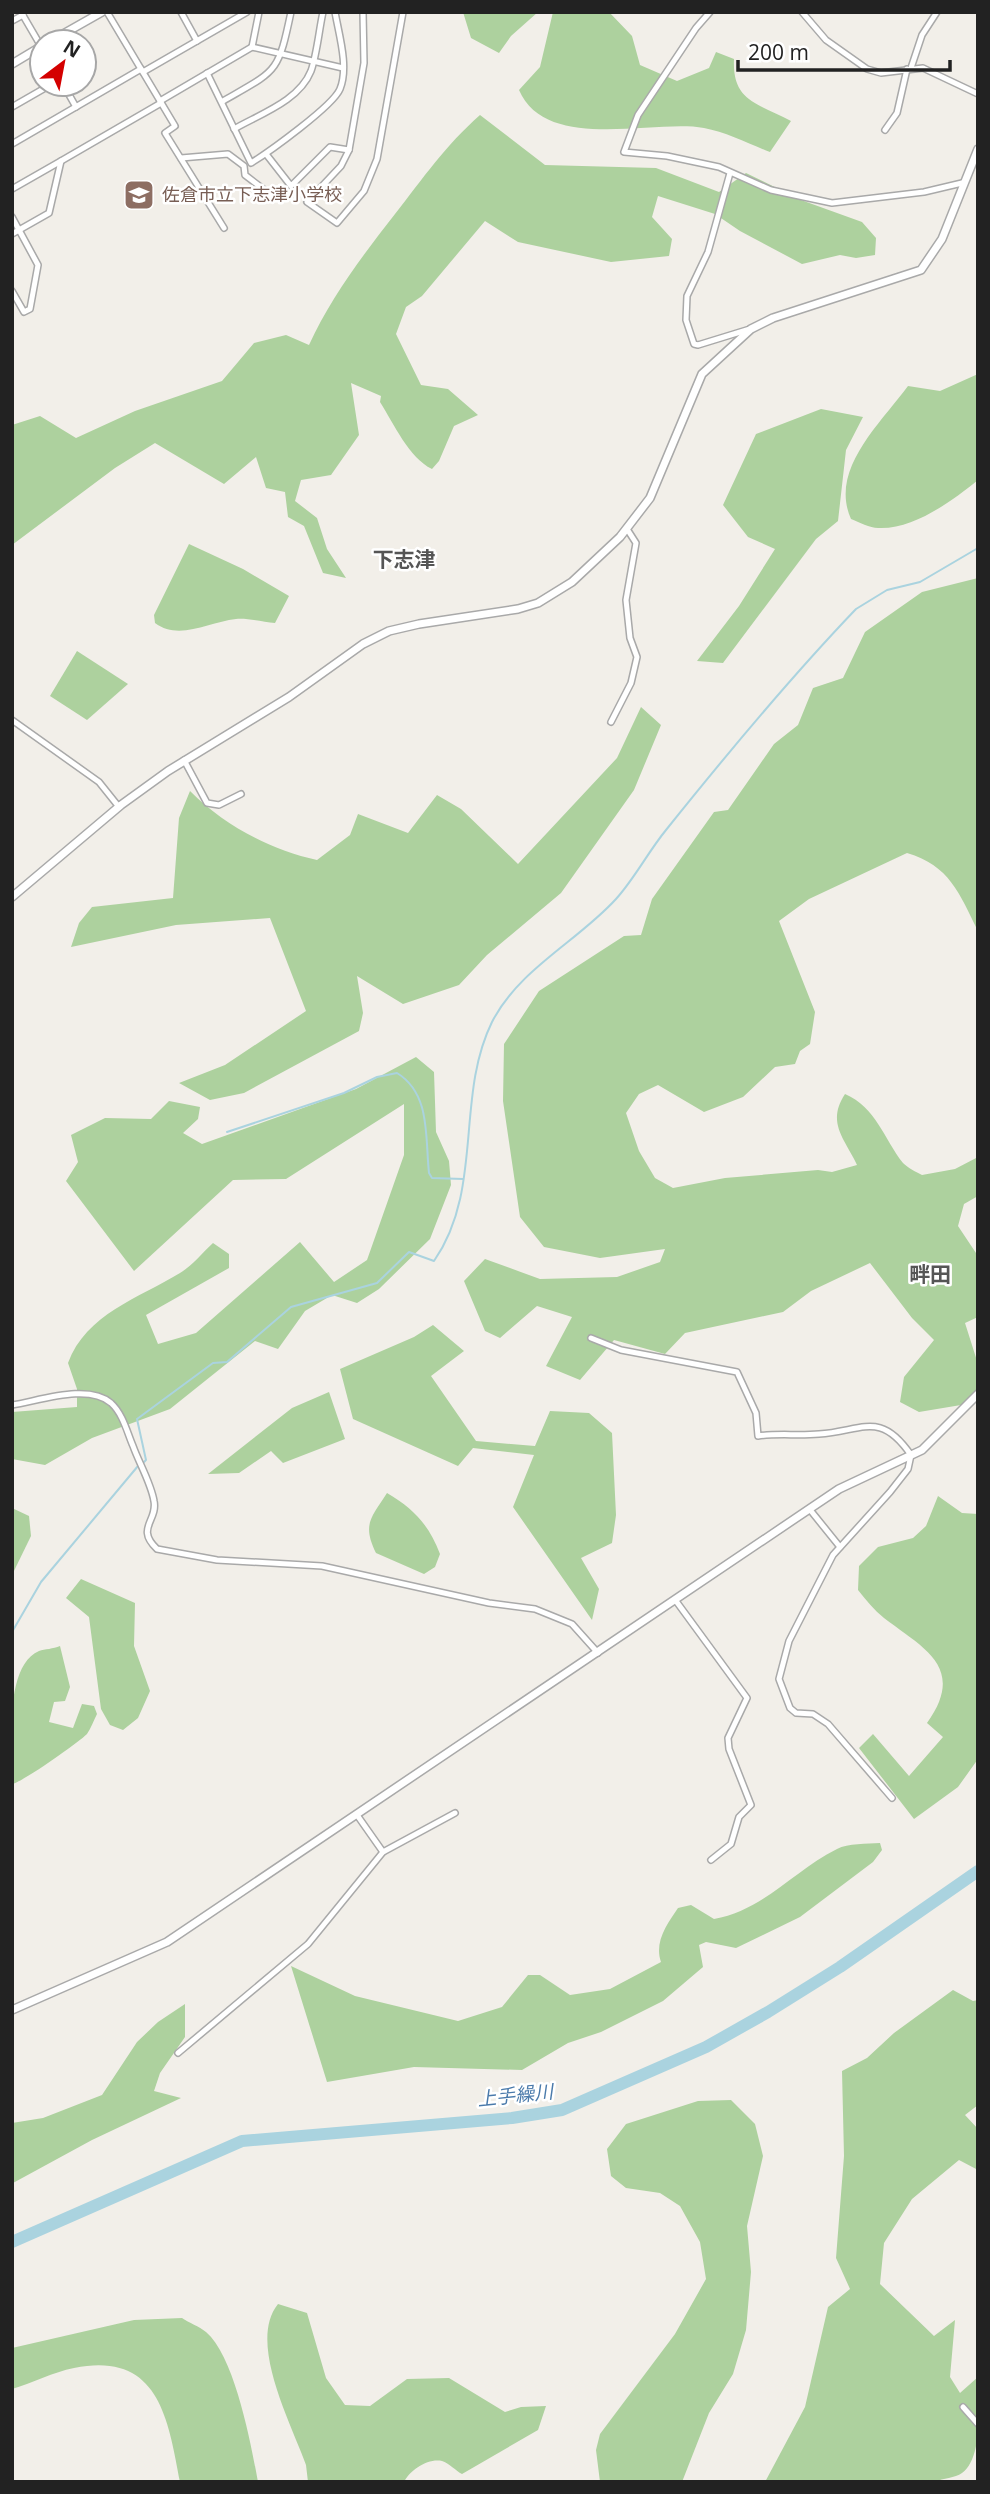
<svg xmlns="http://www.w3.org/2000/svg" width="990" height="2494" font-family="'Open Sans','Noto Sans JP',sans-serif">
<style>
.forest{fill:#add19e}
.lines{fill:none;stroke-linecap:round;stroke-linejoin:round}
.stream{stroke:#aad3df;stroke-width:2}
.river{stroke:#aad3df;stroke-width:12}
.minor-casing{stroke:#a9a9a9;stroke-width:8}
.tertiary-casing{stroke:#a9a9a9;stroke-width:10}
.minor{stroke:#fff;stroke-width:5}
.tertiary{stroke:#fff;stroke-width:7}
.labels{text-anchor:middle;stroke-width:5;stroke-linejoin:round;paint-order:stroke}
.education-label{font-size:18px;fill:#785e54;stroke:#fff;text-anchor:start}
.water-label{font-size:19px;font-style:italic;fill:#4a7aab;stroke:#fff}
.quarter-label{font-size:21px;font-weight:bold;fill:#555;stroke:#fff}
</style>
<rect width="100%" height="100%" fill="#f2efe9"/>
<g class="forest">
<path d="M463,12H538L511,36L499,53L471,38Z"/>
<path d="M553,12H609L632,36L640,65L677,81L709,68L716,52L734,59C732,102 758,103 791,121L770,152C749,144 726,132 704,128C653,119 546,153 519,90L540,67Z"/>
<path d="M480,115L545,165L656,168L719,192L746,173L801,200L862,222L876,238L875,255L856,258L840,255L802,264L740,231L715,214L658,196L652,217L672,239L669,256L611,262L518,242L485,221L422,296L406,307L396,334L421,385L448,389L478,415L454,426L439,461L432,469C409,458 394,424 380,402L381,396L351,383L359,435L331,475L301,480L295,501L317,518L327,549L346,578L323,573L304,526L288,517L285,492L266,488L256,457L224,484L155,443L115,468L12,545V425L40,416L76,438L135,411L222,381L254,343L286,335L309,345C331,297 363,255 395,214C424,177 445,146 480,115Z"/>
<path d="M978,374V480C952,501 913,530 878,528C870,528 859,522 851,519C829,470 880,424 908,386L940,391Z"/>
<path d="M821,409L863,417L846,450L838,521L816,539L723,663L697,661L739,606L775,549L748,537L723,505L756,434Z"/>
<path d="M189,544L243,569L289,596L275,623C263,622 248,618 236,619C209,622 179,641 155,623L154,615Z"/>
<path d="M978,578V931C959,893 950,866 907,853L809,899L779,921L815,1012L810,1044L800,1051L795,1064L775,1067L743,1097L704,1112L658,1085L639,1094L626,1113L639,1151L655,1178L673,1188L725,1178L818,1170L832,1172L857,1165C845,1139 826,1123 845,1094C876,1107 884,1139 903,1163C908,1168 916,1172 922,1175L955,1169L978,1157V1196L964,1204L958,1226L978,1256V1317L965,1323L978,1364V1394L967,1404L919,1412L900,1402L904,1377L934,1340L912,1318L870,1263L811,1291L783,1312L685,1333L665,1354L614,1340L580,1380L546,1366L572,1317L537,1306L500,1338L485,1331L464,1281L485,1259L540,1279L617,1277L660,1262L665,1249L600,1258L544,1247L520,1217L503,1101L504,1044L539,991L624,936L641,935L652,899L714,812L728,810L774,744L798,725L813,688L843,678L865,632L922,592Z"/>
<path d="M77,651L128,684L87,720L50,696Z"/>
<path d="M641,707L661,725L634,790L561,893L487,955L459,985L403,1004L357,976L363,1013L359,1031L244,1093L210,1100L179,1083L225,1065L306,1011L270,918L176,925L71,947L79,923L92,907L173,898L179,818L190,791C224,825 270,850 317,860L350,835L358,814L408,833L437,795L461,809L518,864L617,758Z"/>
<path d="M416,1057L434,1072L436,1132L449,1161L451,1185L430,1239L379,1289L357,1303L332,1295L305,1311L278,1349L255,1341L170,1409L92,1438L45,1465L12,1459V1412L77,1407V1389L68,1363C86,1314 139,1298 180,1273C192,1266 202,1253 213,1243L229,1254V1268L146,1315L158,1344L196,1333L300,1242L334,1282L367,1260L404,1155V1104L286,1179L233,1180L134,1271L66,1181L78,1162L71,1135L105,1118L151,1119L169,1101L200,1107L198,1119L183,1133L202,1144L356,1089Z"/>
<path d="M433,1325L464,1351L431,1376L476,1441L535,1446L550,1411L589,1413L612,1433L616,1515L612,1543L581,1558L599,1589L592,1620L513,1507L534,1455L473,1448L458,1466L353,1419L340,1369L414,1337Z"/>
<path d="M329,1392L345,1439L283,1463L271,1451L239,1473L208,1474L292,1408Z"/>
<path d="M387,1493C414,1509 429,1525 440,1554L435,1567L424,1574L376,1553C362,1524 371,1518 387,1493Z"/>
<path d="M938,1496L962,1513L978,1514V1759L958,1787L914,1819L859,1748L873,1734L909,1776L943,1737L927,1723C967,1667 923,1648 884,1618C874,1610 866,1600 858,1590L859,1566L878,1547L913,1538L926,1526Z"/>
<path d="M12,1508L29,1516L31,1536L12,1575Z"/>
<path d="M81,1579L135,1603L134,1646L150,1691L138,1718L123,1730L110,1725L101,1709L89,1617L66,1598Z"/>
<path d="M60,1646L70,1687L65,1701L54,1702L49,1722L73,1728L82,1704L94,1706L97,1714C94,1720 91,1728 87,1734C78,1743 21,1783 12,1784C12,1753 3,1666 39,1651C45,1649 53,1649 60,1646Z"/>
<path d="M880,1843L882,1850L873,1862L800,1917L736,1948L706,1942L699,1945L703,1967L663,2001L601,2032L568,2043L522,2070L414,2067L327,2082L291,1966L355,1996L458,2021L502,2007L528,1975H540L570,1995L610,1989L661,1962C654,1942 667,1924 678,1908L691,1905L714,1919C764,1910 793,1871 837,1849C848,1843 867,1844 880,1843Z"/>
<path d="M953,1990L973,2001L978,2000V2105L965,2115L978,2129V2170L959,2160L912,2199L884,2243L880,2284L934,2336L955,2320L950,2377L960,2393L978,2377C978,2402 984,2457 962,2473C955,2478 943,2478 935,2482H765L805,2407L828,2307L850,2289L836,2258L844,2156L842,2071L867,2058L894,2033Z"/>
<path d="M185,2004V2037L160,2073L154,2091L181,2098L92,2140L13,2183L12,2123L43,2118L102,2095L137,2042L158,2022Z"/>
<path d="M731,2100L755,2124L763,2156L747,2226L751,2272L746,2330L733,2374L709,2413L682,2482H600L596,2450L600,2434L675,2334L706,2279L700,2242L680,2206L660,2193L626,2188L611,2176L607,2149L626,2124L698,2101Z"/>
<path d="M278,2304L307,2313L326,2378L345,2405L370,2406L407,2379L449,2378L505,2412L521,2407L546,2406L538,2430L462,2474C456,2471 449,2463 442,2461C428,2458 410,2470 404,2482H308L306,2465C292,2425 247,2342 278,2304Z"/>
<path d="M182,2318C189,2323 199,2326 206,2332C235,2357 251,2444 258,2482H180C168,2417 158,2351 74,2368C53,2372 33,2383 12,2389V2348L134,2320Z"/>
</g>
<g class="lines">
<g class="stream">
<path d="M227,1132L344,1093L377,1077L397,1073C431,1094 425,1137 429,1173L432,1178L463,1179"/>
<path d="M143,1463L146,1460L137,1419L213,1363L227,1362L291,1307L377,1283L409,1252L434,1261C484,1189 455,1097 492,1022C519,969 578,941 616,899C635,878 648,852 666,830C726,755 789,679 856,609L887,590L920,582L978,548"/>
<path d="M12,1632L41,1582L138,1466"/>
</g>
<path class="river" d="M12,2242L242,2141L512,2118L562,2110L706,2047L768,2012L840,1967L978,1871"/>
<g class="minor-casing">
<g id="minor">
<path d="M21,12L42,48"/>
<path d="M107,12L175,126L165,133L224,228"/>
<path d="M181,12L197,41"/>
<path d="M363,12L364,63L349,150L341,166L307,202L337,223L364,191L377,159L403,12"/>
<path d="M710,12L696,28L638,115L624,152L667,156L719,167L771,190L832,203L924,192L962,183"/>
<path d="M802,12L826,40L867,69L881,73L923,68L978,94"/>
<path d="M12,21L23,15"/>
<path d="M252,47L259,12"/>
<path d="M911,68L922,35L937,12"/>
<path d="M143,72L247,12"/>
<path d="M207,73L251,163C269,152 333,106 340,89C349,67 339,35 335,12"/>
<path d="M63,84L76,107"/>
<path d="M160,101L252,47L343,68"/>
<path d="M223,101C277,70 278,74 291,12"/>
<path d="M12,107L52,84"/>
<path d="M234,129C260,114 299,101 311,71C317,54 319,30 323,12"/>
<path d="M885,130L897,113L907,69"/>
<path d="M12,144L141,69"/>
<path d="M266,154L291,186L330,147L349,150"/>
<path d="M181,158L228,154L244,166L245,175L271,195"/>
<path d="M730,173L708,252L687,296L686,320L694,344L698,345L750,329"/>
<path d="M12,189L61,161"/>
<path d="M12,217L38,265L30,309L24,312L12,291"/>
<path d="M12,234L49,213L61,161L161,103"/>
<path d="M12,720L99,782L119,807"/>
<path d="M611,722L631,683L637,657L630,638L626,600L636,543L627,529"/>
<path d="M184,760L207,803L219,805L241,794"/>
<path d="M591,1338L621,1350L737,1372L756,1413L758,1436C778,1433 798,1436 819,1434C863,1431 880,1410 911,1455L908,1469L890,1492L833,1555L789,1641L779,1679L790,1708L796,1713L813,1714L828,1724L892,1798"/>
<path d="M12,1405C39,1401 88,1383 111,1403C123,1414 127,1432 133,1446C139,1463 151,1483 154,1501C158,1521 135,1528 157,1549L217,1560L322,1566L489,1603L535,1609L572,1624L598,1653"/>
<path d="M811,1511L840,1547"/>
<path d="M676,1601L747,1698L728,1738L729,1749L751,1805L739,1817L731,1844L711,1860"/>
<path d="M357,1815L383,1852"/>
<path d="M178,2053L308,1944L383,1852L455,1813"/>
<path d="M963,2407L978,2424"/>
</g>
</g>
<g class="tertiary-casing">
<g id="tertiary">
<path d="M49,42L102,12"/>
<path d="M12,64L42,46"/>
<path d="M12,897L121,805L168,771L289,697L363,644L389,631L419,624L518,609L538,603L572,582L620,537L650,498L702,374L751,329L773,318L921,270L942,239L978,149"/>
<path d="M12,2010L167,1942L839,1489L922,1450L978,1394"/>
</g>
</g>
<use href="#minor" class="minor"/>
<use href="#tertiary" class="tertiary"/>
</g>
<defs>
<g id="school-square" transform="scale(1.575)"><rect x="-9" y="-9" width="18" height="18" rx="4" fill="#8d6e63" stroke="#fff"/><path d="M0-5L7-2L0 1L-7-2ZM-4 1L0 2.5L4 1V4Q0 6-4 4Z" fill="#fff"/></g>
</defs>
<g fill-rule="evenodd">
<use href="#school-square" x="139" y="195"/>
</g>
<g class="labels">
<g class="education-label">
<text x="162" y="201">佐倉市立下志津小学校</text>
</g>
<g class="water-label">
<text transform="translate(515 2095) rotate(-6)" y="7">上手繰川</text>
</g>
<g class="quarter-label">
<text x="404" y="567">下志津</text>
<text x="930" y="1282">畔田</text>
</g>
</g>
<rect width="990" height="2494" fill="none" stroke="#222222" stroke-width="28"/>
<g transform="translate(63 63) rotate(32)"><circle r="33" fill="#ffffff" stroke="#a7a7a7" stroke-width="2"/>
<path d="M0-5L12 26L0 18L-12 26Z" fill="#d40000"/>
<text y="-10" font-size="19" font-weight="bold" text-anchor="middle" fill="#222222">N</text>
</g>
<path d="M738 60v10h212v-10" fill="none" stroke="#222222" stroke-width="3.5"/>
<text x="748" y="60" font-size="21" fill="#222222" stroke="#ffffff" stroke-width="5" paint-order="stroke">200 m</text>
</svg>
